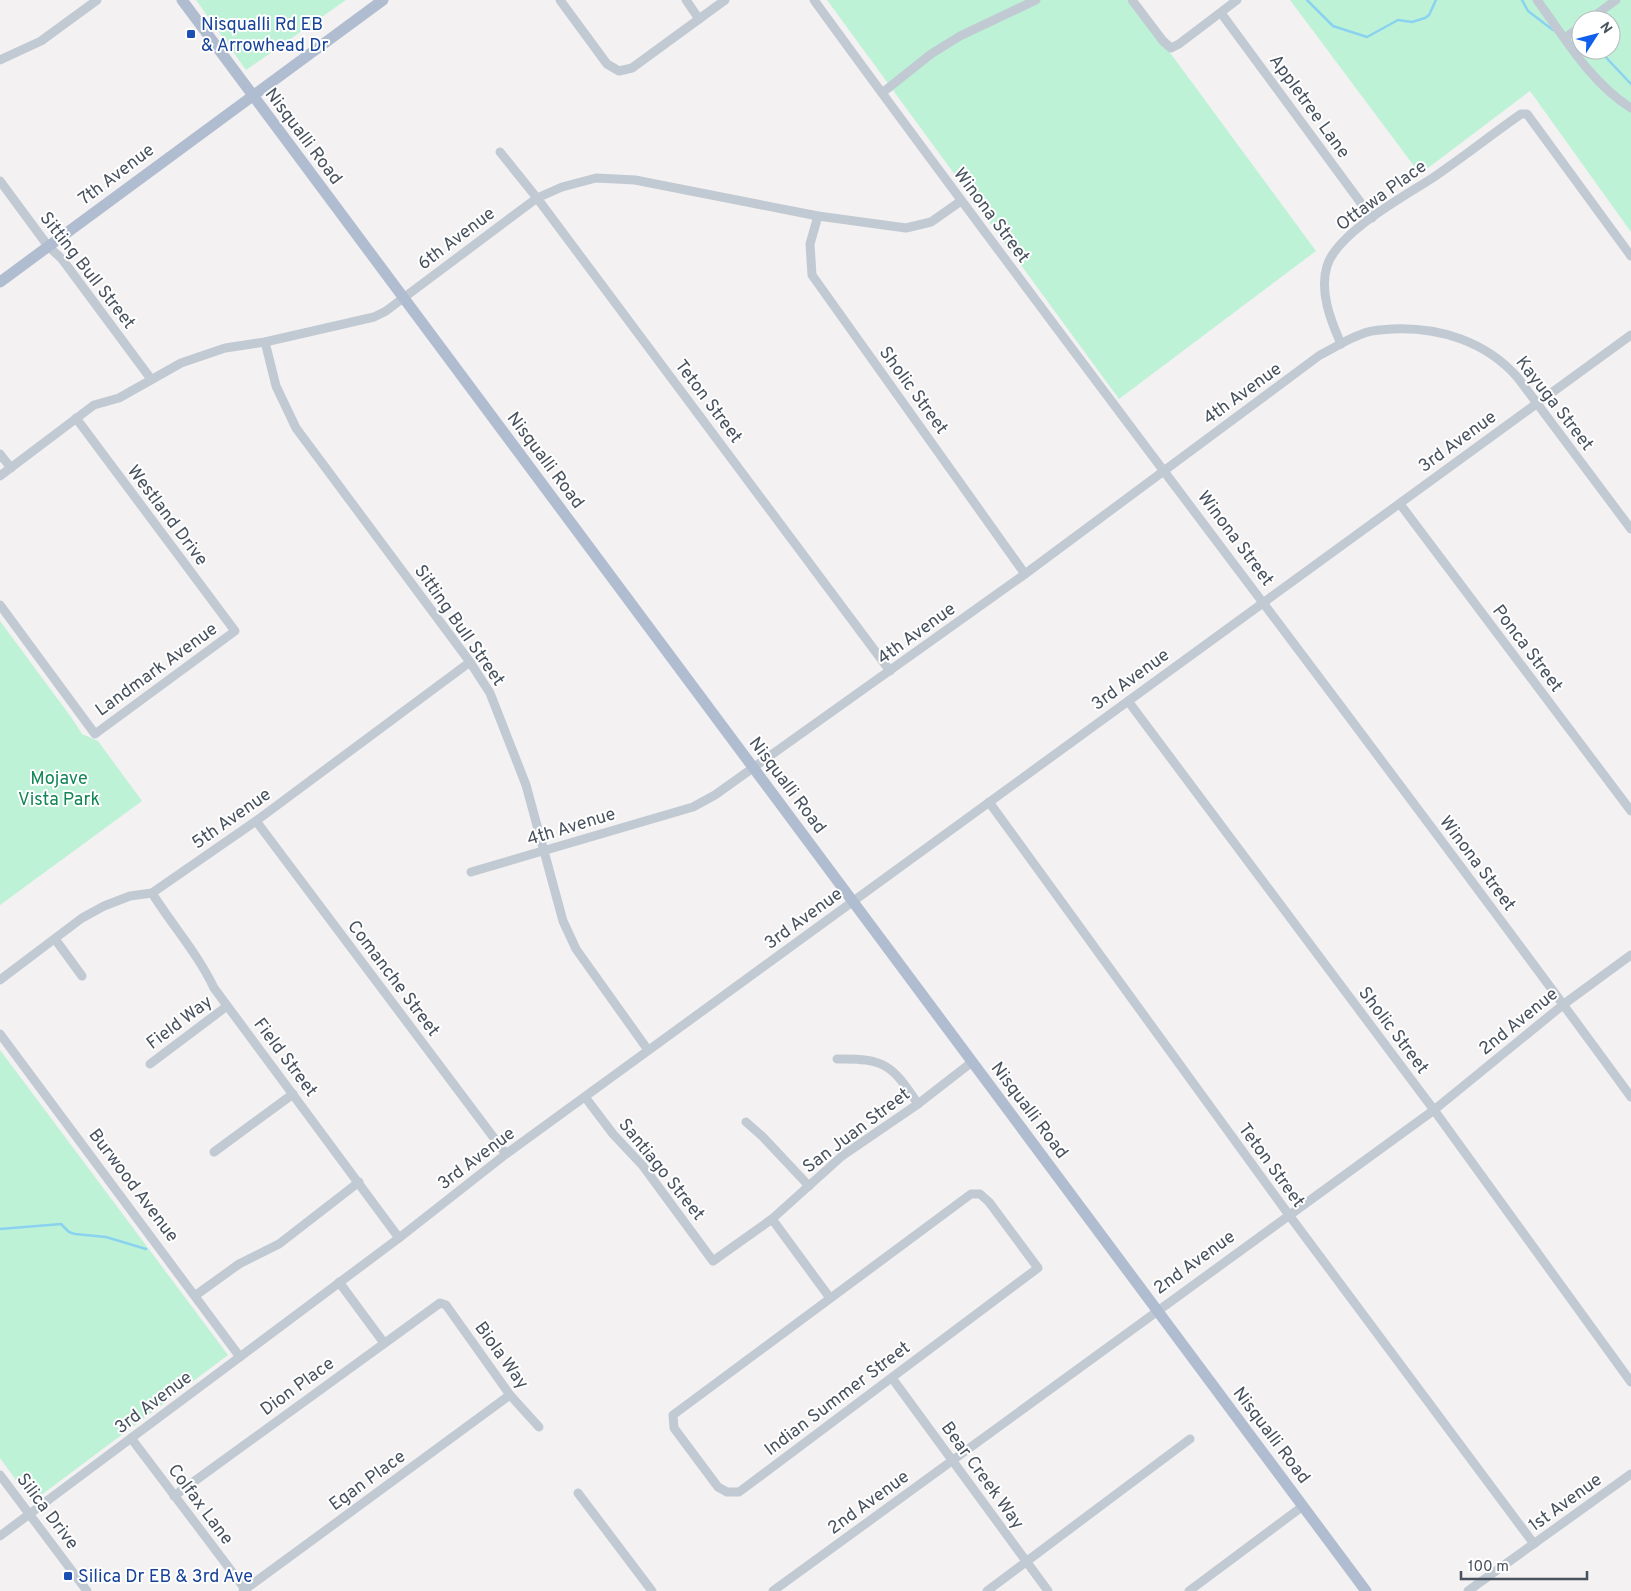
<svg xmlns="http://www.w3.org/2000/svg" width="1631" height="1591" font-family="Overpass,sans-serif">
<style>
.green{fill:#bef2d7;fill-rule:evenodd}
.lines{fill:none;stroke-linecap:round;stroke-linejoin:round}
.stream{stroke:#8ad2f0;stroke-width:2.5}
.minor{stroke:#c1cad3;stroke-width:9}
.major{stroke:#b0bdd0;stroke-width:11}
.transit-dot{fill:#1a4fb4;stroke:#fff;stroke-width:2}
.labels{text-anchor:middle;stroke-width:4;stroke-linejoin:round;paint-order:stroke}
.transit-label{font-size:18px;fill:#164399;stroke:#fff;text-anchor:start}
.street-label{font-size:18px;fill:#48525f;stroke:#fff}
.park-label{font-size:18px;fill:#138656;stroke:#fff}
</style>
<rect width="100%" height="100%" fill="#f3f1f1"/>
<g class="green">
<path d="M196,0H346L246,70Z"/>
<path d="M827,0H1127L1174,58L1316,251L1119,399Z"/>
<path d="M1290,0H1631V232L1530,91L1420,174ZM1581,20H1611V50H1581Z"/>
<path d="M0,621L71,717L82,734L98,741L142,801L0,905Z"/>
<path d="M0,1050L228,1355L32,1502L0,1458Z"/>
</g>
<g class="lines">
<g class="stream">
<path d="M1307,0L1333,26L1367,37L1398,20L1412,22L1425,18L1429,15L1436,0"/>
<path d="M1522,0L1528,11L1553,30"/>
<path d="M1599,50L1631,84"/>
<path d="M0,1229L61,1224L69,1232L75,1234L106,1237L146,1249"/>
</g>
<g class="minor">
<path d="M560,0L607,64L619,71L632,68L725,0"/>
<path d="M686,0L699,19"/>
<path d="M814,0C1082,369 1362,728 1631,1097"/>
<path d="M1132,0L1163,41L1171,48L1179,44L1237,0"/>
<path d="M1537,0C1565,38 1590,82 1631,108"/>
<path d="M1221,13L1372,218"/>
<path d="M1589,20L1616,0"/>
<path d="M1565,38L1581,26"/>
<path d="M0,60L41,41L97,0"/>
<path d="M882,93L931,54L960,36L1036,0"/>
<path d="M500,152L537,198L890,671"/>
<path d="M0,181L48,246L62,259L151,379"/>
<path d="M818,216L810,244L812,275L1025,574"/>
<path d="M265,342L276,386L296,428L470,662L490,693L526,785L563,921L576,949L648,1050"/>
<path d="M1341,344C1331,321 1319,292 1327,266C1337,233 1403,197 1431,179C1462,158 1491,135 1521,114H1527L1631,256"/>
<path d="M0,454L11,468"/>
<path d="M0,476L94,405L119,398L181,363L225,348L265,342L374,317L386,311L537,198L562,187L596,178L635,180L818,216L906,228L931,222L961,201"/>
<path d="M1400,504L1631,811"/>
<path d="M0,605L95,734L235,631L76,418"/>
<path d="M1128,701L1434,1110L1631,1382"/>
<path d="M989,802L1289,1215L1534,1544"/>
<path d="M256,821L506,1154"/>
<path d="M471,872L693,807L715,795L1025,574L1320,355C1334,348 1347,339 1362,334C1370,330 1383,330 1392,329C1439,327 1486,341 1518,378L1631,529"/>
<path d="M152,893C172,925 198,954 214,988L399,1238"/>
<path d="M55,939L82,976"/>
<path d="M0,980L82,918L104,906L130,896L152,893L256,821L470,662"/>
<path d="M0,1034L240,1357"/>
<path d="M837,1059C885,1058 892,1065 918,1104"/>
<path d="M150,1064L227,1006"/>
<path d="M585,1097L613,1134L643,1166L713,1261L772,1219L842,1156L918,1104L972,1062"/>
<path d="M746,1122L763,1137L809,1186"/>
<path d="M214,1152L293,1094"/>
<path d="M971,1194H980L989,1202L1038,1268L739,1492H727L718,1487L674,1428L673,1415Z"/>
<path d="M772,1219L830,1298"/>
<path d="M339,1282L384,1343"/>
<path d="M196,1295L239,1264L279,1244L359,1182"/>
<path d="M892,1378L1048,1591"/>
<path d="M131,1438L245,1589"/>
<path d="M0,1475L87,1591"/>
<path d="M578,1493L652,1591"/>
<path d="M174,1496L440,1303L446,1305L510,1395L539,1427"/>
<path d="M0,1536L399,1238L506,1154L1631,335"/>
<path d="M243,1591L510,1395"/>
<path d="M773,1591L1434,1110L1564,1004L1631,955"/>
<path d="M987,1591L1190,1439"/>
<path d="M1189,1591L1303,1506"/>
<path d="M1468,1591L1631,1474"/>
</g>
<g class="major">
<path d="M182,0L1366,1591"/>
<path d="M0,282L383,0"/>
</g>
</g>
<g class="transit-dot">
<rect x="186" y="29" width="10" height="10" rx="2.5"/>
<rect x="63" y="1571" width="10" height="10" rx="2.5"/>
</g>
<g class="labels">
<g class="transit-label">
<text x="201" y="30">Nisqualli Rd EB<tspan x="201" dy="21">&amp; Arrowhead Dr</tspan></text>
<text x="78" y="1582">Silica Dr EB &amp; 3rd Ave</text>
</g>
<g class="street-label">
<text transform="translate(1310 106) rotate(54)" y="6">Appletree Lane</text>
<text transform="translate(304 136) rotate(53)" y="6">Nisqualli Road</text>
<text transform="translate(116 174) rotate(-37)" y="6">7th Avenue</text>
<text transform="translate(1381 195) rotate(-36)" y="6">Ottawa Place</text>
<text transform="translate(992 215) rotate(53)" y="6">Winona Street</text>
<text transform="translate(456 238) rotate(-37)" y="6">6th Avenue</text>
<text transform="translate(88 270) rotate(52)" y="6">Sitting Bull Street</text>
<text transform="translate(914 390) rotate(54)" y="6">Sholic Street</text>
<text transform="translate(1242 393) rotate(-36)" y="6">4th Avenue</text>
<text transform="translate(709 401) rotate(53)" y="6">Teton Street</text>
<text transform="translate(1555 403) rotate(52)" y="6">Kayuga Street</text>
<text transform="translate(1457 441) rotate(-36)" y="6">3rd Avenue</text>
<text transform="translate(546 460) rotate(53)" y="6">Nisqualli Road</text>
<text transform="translate(168 515) rotate(53)" y="6">Westland Drive</text>
<text transform="translate(1236 538) rotate(53)" y="6">Winona Street</text>
<text transform="translate(460 625) rotate(55)" y="6">Sitting Bull Street</text>
<text transform="translate(916 633) rotate(-36)" y="6">4th Avenue</text>
<text transform="translate(1528 648) rotate(53)" y="6">Ponca Street</text>
<text transform="translate(156 669) rotate(-36)" y="6">Landmark Avenue</text>
<text transform="translate(1130 679) rotate(-36)" y="6">3rd Avenue</text>
<text transform="translate(788 785) rotate(53)" y="6">Nisqualli Road</text>
<text transform="translate(231 818) rotate(-35)" y="6">5th Avenue</text>
<text transform="translate(571 826) rotate(-17)" y="6">4th Avenue</text>
<text transform="translate(1478 863) rotate(53)" y="6">Winona Street</text>
<text transform="translate(803 918) rotate(-36)" y="6">3rd Avenue</text>
<text transform="translate(394 978) rotate(53)" y="6">Comanche Street</text>
<text transform="translate(1518 1021) rotate(-39)" y="6">2nd Avenue</text>
<text transform="translate(179 1022) rotate(-37)" y="6">Field Way</text>
<text transform="translate(1394 1030) rotate(53)" y="6">Sholic Street</text>
<text transform="translate(286 1057) rotate(53)" y="6">Field Street</text>
<text transform="translate(1030 1110) rotate(53)" y="6">Nisqualli Road</text>
<text transform="translate(856 1130) rotate(-37)" y="6">San Juan Street</text>
<text transform="translate(476 1158) rotate(-37)" y="6">3rd Avenue</text>
<text transform="translate(1272 1165) rotate(54)" y="6">Teton Street</text>
<text transform="translate(662 1169) rotate(51)" y="6">Santiago Street</text>
<text transform="translate(134 1185) rotate(53)" y="6">Burwood Avenue</text>
<text transform="translate(1194 1262) rotate(-36)" y="6">2nd Avenue</text>
<text transform="translate(502 1355) rotate(54)" y="6">Biola Way</text>
<text transform="translate(297 1386) rotate(-36)" y="6">Dion Place</text>
<text transform="translate(837 1398) rotate(-37)" y="6">Indian Summer Street</text>
<text transform="translate(153 1402) rotate(-37)" y="6">3rd Avenue</text>
<text transform="translate(1272 1435) rotate(53)" y="6">Nisqualli Road</text>
<text transform="translate(983 1475) rotate(54)" y="6">Bear Creek Way</text>
<text transform="translate(367 1480) rotate(-36)" y="6">Egan Place</text>
<text transform="translate(868 1502) rotate(-36)" y="6">2nd Avenue</text>
<text transform="translate(1565 1502) rotate(-36)" y="6">1st Avenue</text>
<text transform="translate(201 1504) rotate(53)" y="6">Colfax Lane</text>
<text transform="translate(48 1511) rotate(53)" y="6">Silica Drive</text>
</g>
<g class="park-label">
<text x="59" y="784">Mojave<tspan x="59" dy="21">Vista Park</tspan></text>
</g>
</g>
<g transform="translate(1596 35) rotate(54)"><circle r="24" fill="#ffffff" stroke="#b6babf"/>
<path d="M0-4L9 19L0 12L-9 19Z" fill="#115fed"/>
<text y="-8" font-size="14" font-weight="bold" text-anchor="middle" fill="#48525f">N</text>
</g>
<path d="M1461 1571v8h126v-8" fill="none" stroke="#48525f" stroke-width="2.5"/>
<text x="1468" y="1571" font-size="15" fill="#48525f" stroke="#ffffff" stroke-width="4" paint-order="stroke">100 m</text>
</svg>
